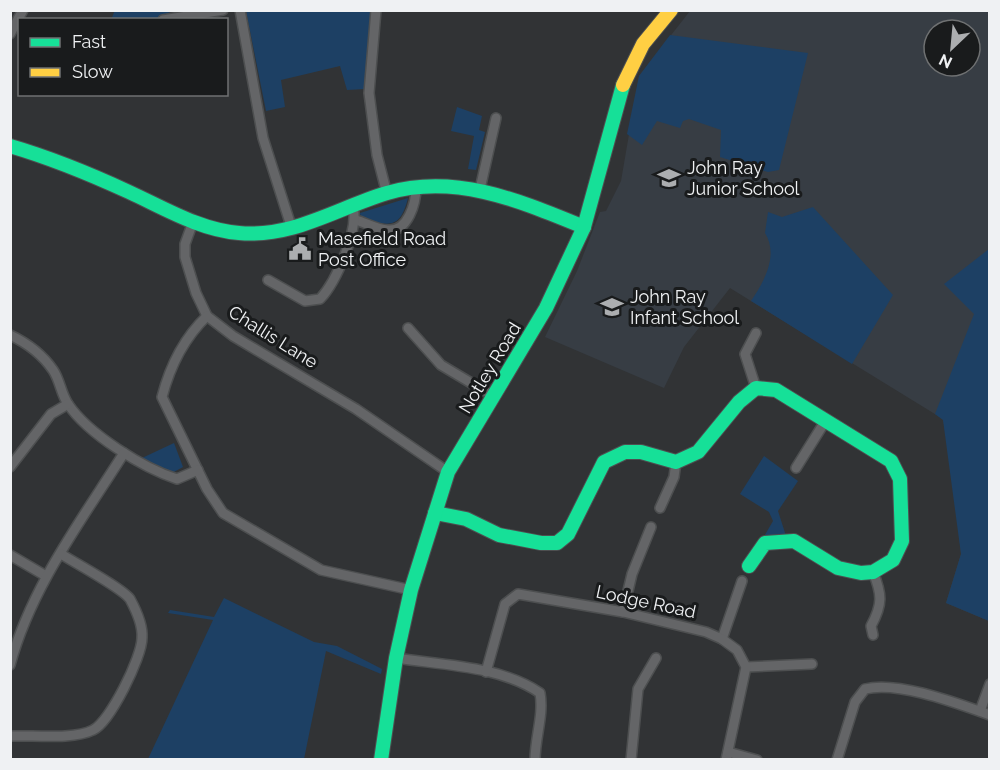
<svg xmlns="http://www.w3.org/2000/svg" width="1000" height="770" font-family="Raleway,sans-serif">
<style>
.built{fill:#373d44;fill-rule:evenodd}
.green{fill:#1d4064}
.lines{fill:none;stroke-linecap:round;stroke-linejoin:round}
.street-casing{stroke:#4d4f50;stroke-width:12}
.fast-casing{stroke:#4d4f50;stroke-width:16}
.slow-casing{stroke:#4d4f50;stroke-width:16}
.street{stroke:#646567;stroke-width:9}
.fast{stroke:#16e098;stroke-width:14}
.slow{stroke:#ffcf43;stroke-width:14}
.labels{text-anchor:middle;stroke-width:6;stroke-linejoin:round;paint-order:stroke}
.poi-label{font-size:18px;fill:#eff1f3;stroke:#191b1c;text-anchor:start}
.street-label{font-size:18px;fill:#eff1f3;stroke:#191b1c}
</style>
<rect width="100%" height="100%" fill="#313335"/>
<path class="built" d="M690,11H989V621L946,603L961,554L953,477L943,419L730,288L684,347L664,388L545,337L577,271L600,212L606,211L621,181L639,76ZM934,30H970V66H934Z"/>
<g class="green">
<path d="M115,10L166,11L179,17L178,20H111Z"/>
<path d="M246,11H371L365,89L347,90L340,66L281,80L285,107L266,111Z"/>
<path d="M670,35L808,53L779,170L768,172L720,157L721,130L689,119L683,121L680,128L657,121L642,145L627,134L639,76Z"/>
<path d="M457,107L482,116L479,130L485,132L476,170L468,169L474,136L451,131Z"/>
<path d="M408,198C400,230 389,226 361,218L360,213Z"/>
<path d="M813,207L893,295L852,364L751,301C764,282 779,255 765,233L768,212L782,217Z"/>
<path d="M989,249V621L946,603L961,554L943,420L935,414L974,314L944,284Z"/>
<path d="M174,443L183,467L172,473L155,467L142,458Z"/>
<path d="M764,456L798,481L778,511L787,539L762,540L773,521L769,512L740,494Z"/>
<path d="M224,598L314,642L337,646L382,669L381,674L326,651L304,759H148L213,620L168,613L170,610L214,617Z"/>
</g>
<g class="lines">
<g class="street-casing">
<g id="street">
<path d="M240,10L263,138L292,229"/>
<path d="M376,10L369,93L377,155L387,194"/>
<path d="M163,20L223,10"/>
<path d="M10,34L23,10"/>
<path d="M480,189L496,118"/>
<path d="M356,220C366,223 378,230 388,230C408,232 416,203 416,187"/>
<path d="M193,222L185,244V257L196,293L207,316L233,336L356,409L448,472"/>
<path d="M268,280L305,301L320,299C336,282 359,230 353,207"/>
<path d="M207,316C184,338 170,366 162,397L207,489L223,513L321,570L411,590"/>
<path d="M408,328L441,365L493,396"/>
<path d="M756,333L745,354L756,388"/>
<path d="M10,335C27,343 42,354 53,370C60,380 61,394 68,404C88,434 143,468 177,479L198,470"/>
<path d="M10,467L51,414L68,404"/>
<path d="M796,468L826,420"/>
<path d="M660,508L674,477L676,462"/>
<path d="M10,555L46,576"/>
<path d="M873,572C882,594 883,604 871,626L873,635"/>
<path d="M623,612L632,574L651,527"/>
<path d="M722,639L742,581"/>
<path d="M396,658C442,665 501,666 540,693C544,715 535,737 535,760"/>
<path d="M10,665C31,587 81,521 124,453"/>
<path d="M746,667L812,664"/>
<path d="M486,672L505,604L518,594L623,612L706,632L722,639L737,650L746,667L726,760"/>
<path d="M980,711L990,684"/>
<path d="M10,736C33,735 73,740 93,730C110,722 142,657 142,638C143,626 136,610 130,599C122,588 75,563 61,554"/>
<path d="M728,752L757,760"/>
<path d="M631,760L638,689L656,658"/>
<path d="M837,760L855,702L865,689C899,681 956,703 990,715"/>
</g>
</g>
<g class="fast-casing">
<g id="fast">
<path d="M10,146C51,158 90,174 129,192C164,208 200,230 239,233C293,238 337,208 387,193C456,173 520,201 584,227"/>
<path d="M435,513L466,519L499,535L541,543H557L568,534L604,462L625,452H641L676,462L698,452L739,402L756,388L776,390L891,461L900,479L902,541L893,560L873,572L861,573L838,568L794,541L765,543L749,566"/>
<path d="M381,760L396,658L411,590L448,472L546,308L584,227L623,85"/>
</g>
</g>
<g class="slow-casing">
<path id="slow" d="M623,85L643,44L671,10"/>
</g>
<use href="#street" class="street"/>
<use href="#fast" class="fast"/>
<use href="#slow" class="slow"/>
</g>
<defs>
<g id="school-bare" transform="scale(1.8)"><path d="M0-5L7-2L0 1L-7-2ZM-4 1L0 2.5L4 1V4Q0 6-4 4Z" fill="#acaeb0" stroke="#191b1c" stroke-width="2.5" paint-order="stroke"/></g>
<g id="civic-bare" transform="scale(1.8)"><path d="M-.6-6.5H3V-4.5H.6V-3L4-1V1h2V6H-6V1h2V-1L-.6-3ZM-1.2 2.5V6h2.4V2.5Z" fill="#acaeb0" stroke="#191b1c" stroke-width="2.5" paint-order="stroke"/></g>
</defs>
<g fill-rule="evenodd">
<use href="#school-bare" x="669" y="178"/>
<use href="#civic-bare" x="300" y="249"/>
<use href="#school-bare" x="612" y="307"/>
</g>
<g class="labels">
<g class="poi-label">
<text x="687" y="174">John Ray<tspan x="687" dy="21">Junior School</tspan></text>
<text x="318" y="245">Masefield Road<tspan x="318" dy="21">Post Office</tspan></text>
<text x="630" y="303">John Ray<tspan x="630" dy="21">Infant School</tspan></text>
</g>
<g class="street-label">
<text transform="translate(273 337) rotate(32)" y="6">Challis Lane</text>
<text transform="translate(490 368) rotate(-59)" y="6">Notley Road</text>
<text transform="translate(646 602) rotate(12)" y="6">Lodge Road</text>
</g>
</g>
<rect width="1000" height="770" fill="none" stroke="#eff1f3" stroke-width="24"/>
<rect x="18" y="18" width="210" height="78" fill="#191b1c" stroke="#6f7172" stroke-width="1.5"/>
<rect x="30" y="38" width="30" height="9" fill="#16e098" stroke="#6f7172" stroke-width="1.5"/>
<text x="72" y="48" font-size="18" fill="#eff1f3">Fast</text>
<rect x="30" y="68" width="30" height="9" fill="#ffcf43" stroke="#6f7172" stroke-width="1.5"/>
<text x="72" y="78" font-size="18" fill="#eff1f3">Slow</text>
<g transform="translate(952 48) rotate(206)"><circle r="28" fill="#191b1c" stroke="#6f7172" stroke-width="1.5"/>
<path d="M0-4.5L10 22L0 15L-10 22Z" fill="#acaeb0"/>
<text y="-9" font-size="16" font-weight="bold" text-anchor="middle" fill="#eff1f3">N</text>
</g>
</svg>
